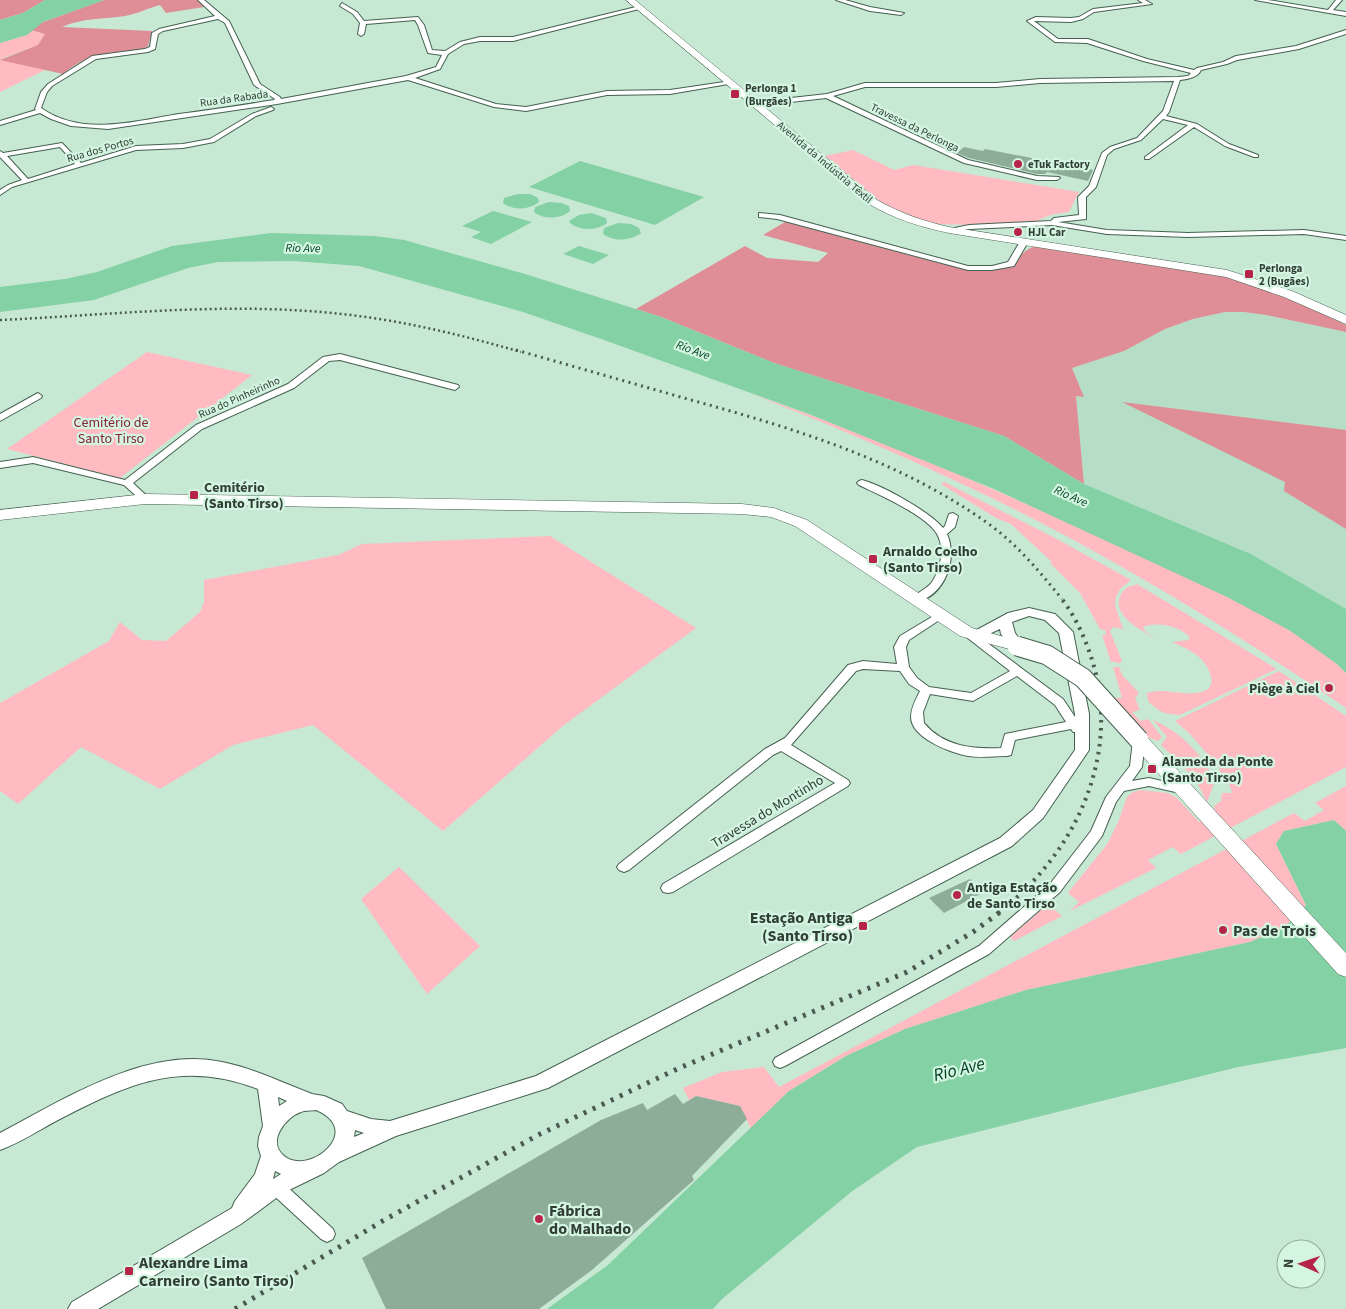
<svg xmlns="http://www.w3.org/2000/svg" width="1346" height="1309" font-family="'Source Sans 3',sans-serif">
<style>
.built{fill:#b6dec6}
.green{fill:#ffbbc1}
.forest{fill:#df8d96}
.water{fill:#83d1a4}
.building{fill:#8ead99}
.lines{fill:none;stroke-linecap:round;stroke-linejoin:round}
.minor-casing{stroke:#446150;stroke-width:2}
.tertiary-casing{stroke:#446150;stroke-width:2}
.primary-casing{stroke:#446150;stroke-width:1}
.minor{fill:#fff;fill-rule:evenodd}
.tertiary{fill:#fff;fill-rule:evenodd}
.primary{fill:#fff;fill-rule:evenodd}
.rail-far3{stroke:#4a5a50;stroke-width:2.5;stroke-dasharray:2 3;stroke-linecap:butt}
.rail-far2{stroke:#4a5a50;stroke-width:3;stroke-dasharray:2 4.5;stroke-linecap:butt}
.rail-far1{stroke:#4a5a50;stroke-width:4;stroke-dasharray:2.5 5.5;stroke-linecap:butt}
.rail{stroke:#4a5a50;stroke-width:5;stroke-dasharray:3 7;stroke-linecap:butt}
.primary-bridge-casing{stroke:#446150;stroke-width:21;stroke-linecap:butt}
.primary-bridge{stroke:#fff;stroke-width:19}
.poi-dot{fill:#b62549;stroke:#d4f5e0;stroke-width:2}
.labels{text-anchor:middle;stroke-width:4.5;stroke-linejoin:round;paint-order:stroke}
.far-poi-label{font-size:11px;font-weight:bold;fill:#313e36;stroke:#d4f5e0;text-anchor:start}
.far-street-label{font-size:11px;fill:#313e36;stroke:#d4f5e0}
.far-water-label{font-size:12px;font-style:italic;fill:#004226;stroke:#d4f5e0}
.park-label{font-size:14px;fill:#842338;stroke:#d4f5e0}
.poi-label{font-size:14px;font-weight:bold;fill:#313e36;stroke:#d4f5e0;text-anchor:start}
.street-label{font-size:14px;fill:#313e36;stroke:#d4f5e0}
.near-poi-label{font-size:16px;font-weight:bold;fill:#313e36;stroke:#d4f5e0;text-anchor:start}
.near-water-label{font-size:18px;font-style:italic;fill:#004226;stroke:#d4f5e0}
</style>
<rect width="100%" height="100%" fill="#c7e8d3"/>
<path class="built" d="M1225,312H1244L1266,315L1346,332V609L1251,554L1084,484L1076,396L1084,397L1072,368L1124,351L1165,329L1193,319Z"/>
<g class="green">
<path d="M31,30L45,34L38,45L0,59L49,68L0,92V43L27,35Z"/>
<path d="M853,150L894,170L913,165L1079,192L1069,212L1050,215L1037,221L971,225L935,224L917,219L882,203L825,156Z"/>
<path d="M147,352L252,375L120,478L7,449Z"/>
<path d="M751,394C885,440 1015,498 1144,557C1201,584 1260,609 1311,645C1323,654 1336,662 1346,673V708C1249,642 1149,579 1045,525C949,475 851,433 751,394Z"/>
<path d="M944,482L1057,539L1131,580L1120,589L1116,597L1115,605L1123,629L1113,627L1110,631L1122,661L1118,664L1117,662H1111L1102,635H1106L1105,630L1100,629L1080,593L1050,563L1052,562L1011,524L996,518L941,484Z"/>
<path d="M550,536L696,628L564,725L443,831L313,725L233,745L160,789L81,747L18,804L0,791V703L109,641L120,622L142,640L166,641L200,612L204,602V580L338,555L362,544Z"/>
<path d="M1137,584L1277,669L1180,715C1163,714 1160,712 1148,701L1147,693C1151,692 1155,691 1159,691C1171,690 1221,704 1210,673C1204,656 1188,649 1172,642L1189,640V636C1178,626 1159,622 1145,626L1143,628L1146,632L1156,638C1141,631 1105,612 1124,590C1128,585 1132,587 1137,584Z"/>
<path d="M1113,667H1119L1122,675L1139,693L1135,698L1140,710L1132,712L1140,721L1148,719L1162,737L1158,741L1147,737L1111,698H1122Z"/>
<path d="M1279,671L1346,716V767L1181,854L1173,847L1148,860L1156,868L1070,911L1079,902L1068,893L1108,843L1119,820L1127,797L1133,792L1140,790L1168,793L1177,798L1199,822L1214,810L1215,807L1214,806L1221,801L1222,793H1231L1232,792L1229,784L1223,780L1219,768L1191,735L1175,721Z"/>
<path d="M1153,720C1181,732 1202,754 1215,781L1207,802L1194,777L1161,745L1167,737Z"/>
<path d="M1346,786V831L1334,820L1284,831L1276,844L1306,905L1285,927L1250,942L1026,990L905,1029L846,1056L789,1091L751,1129L740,1106L696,1096L689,1100L683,1088L722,1072L764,1067L779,1087L1294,813L1305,821L1324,810L1315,803Z"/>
<path d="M399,867L480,946L427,994L361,899Z"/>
<path d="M1048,904L1062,916L1014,941L1010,937Z"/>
</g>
<g class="forest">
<path d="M0,0H45L23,13L0,20Z"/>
<path d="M104,0H200L204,7L166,13L160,5C148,8 137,14 125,16C104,19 82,18 62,27L152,31L148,46L143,49C108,54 92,50 63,74L0,60L38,45L45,34L31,30L43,22Z"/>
<path d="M785,222L962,269C983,272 999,272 1016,259C1024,253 1026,249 1036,246C1106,257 1181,263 1249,283C1283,293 1314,309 1346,325V332L1266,315L1244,312H1225L1193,319L1165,329L1124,351L1072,368L1084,397L1076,396L1084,484L1004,436L774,363L661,317L636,309L745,246L767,258L818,262L828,253L763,235Z"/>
<path d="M1122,402L1346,430V529L1284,491L1285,482Z"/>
</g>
<g class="water">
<path d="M45,0H104L43,22L27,35L0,43V20L23,13Z"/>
<path d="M580,161L704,197L655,225L529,187Z"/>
<path d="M518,194H530L538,198L539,202C529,210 513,211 503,203L504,198Z"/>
<path d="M549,202L561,203L569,206L570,211C561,219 544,220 534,212L535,207Z"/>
<path d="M493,211L532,222L491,244L471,237L481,232L462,226Z"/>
<path d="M591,213L606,218L607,223C597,231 580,231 570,223L569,221L579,215Z"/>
<path d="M618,223L631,224L639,228L641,233C631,241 614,242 603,234L604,228Z"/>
<path d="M271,233L375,236L404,240L525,274L661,317L774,363L1004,436L1084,484L1251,554L1346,609V673L1337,664L1289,630L1227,597L994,489L809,414L604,340L523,312L359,266L294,261L218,262L188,268L94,300L0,312V287L65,279L97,272L172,246Z"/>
<path d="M579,246L609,255L593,264L563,254Z"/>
<path d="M1334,820L1346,831V1048L1238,1067L917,1147L851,1192L722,1299L713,1309H547L608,1265L789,1091L846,1056L905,1029L1026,990L1250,942L1285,927L1306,905L1276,844L1284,831Z"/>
</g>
<g class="building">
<path d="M964,147L983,151L985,149L1093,170L1088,181L1047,172L1045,174H1037L969,158L957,153Z"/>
<path d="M970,879L984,892L944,913L929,898Z"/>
<path d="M675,1094L683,1104L696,1096L740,1106L747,1119L692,1176L694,1180L592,1270L539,1309H386L362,1258L601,1120L643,1103L647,1110Z"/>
</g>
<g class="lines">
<g class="minor-casing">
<g id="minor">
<path d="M198,0H204L229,21L260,84L280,97L281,99L406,76L436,67L442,55L428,53L418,25L415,20L366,24L364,34L361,36L358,34L360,23L353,14L340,6L342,3L357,12L364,21L418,17L424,25L432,50L445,51L460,42L480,37H513L640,6L643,8L513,41H480L464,44L448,54L440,69L415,78L496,104L526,107L607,91L670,90L731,81L734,83L670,94L607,95L526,111L494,107L408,80L277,104L108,129L71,126L51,119L40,113L0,125V121L36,110L35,109L41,92L48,84L92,56L145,49L150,47L152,33L159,29L215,16ZM218,19L225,23L254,85L275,99L274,100C243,105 211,110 179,114C135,121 82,137 41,108L47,92L52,86L96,59L148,52L155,49L158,34L163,31Z"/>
<path d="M836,0H845L870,7L904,13L901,15L870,11Z"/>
<path d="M1138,0H1145L1152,4L1094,12L1083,19L1071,22L1034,21L1058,39H1088L1147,59L1194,70L1197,68L1223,62L1236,56L1296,46L1346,30V34L1299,49L1237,60L1227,64L1201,70C1198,77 1189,79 1180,80L1169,112L1166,116L1197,124L1229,144L1258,155V157H1254L1225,146L1194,127L1149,159H1145V157L1188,125L1163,119L1141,140L1114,149L1107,155L1096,187L1086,197V219L1058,222L1107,230L1188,233L1304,230L1346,236V240L1304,234L1188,237L1107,234L1052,225L969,229L949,232L945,230L969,225L1051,221L1054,218L1079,215L1078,197L1089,186L1102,153L1110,147L1137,138L1163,111L1174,81L1040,83L996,87H865L833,96L968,160L1037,176L1059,177L1060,178L1057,180H1037L964,163L826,98L756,106L753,104L756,102L827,94L865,83H996L1040,79L1178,77L1188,76L1191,73L1143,61L1087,43L1055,42L1027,21L1036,17L1071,18L1079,17L1093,9L1143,3Z"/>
<path d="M1255,0H1268L1328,10L1336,0H1342L1333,10L1346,12V16Z"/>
<path d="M271,107L274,109L273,110L256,116L214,142L183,148L136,150L12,187L0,195V190L8,185L22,180L0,157V151L3,153L62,143L81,163L136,146L183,144L210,139L252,114ZM60,147L75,164L28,179L7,156Z"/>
<path d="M759,213L780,215L968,266H992L1008,262L1021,240L1028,242L1014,266L992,270H968L777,219L759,217Z"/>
<path d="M340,354L458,385L459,387L455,390L340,360L329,361L294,388L202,429L133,483L150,499L145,502L142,501L124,485L33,463L0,468V462L33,457L125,480L196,425L288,384L323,357Z"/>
<path d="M38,393L42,396L41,398L0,421V414Z"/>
<path d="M862,480C882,485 930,512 943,528L945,526L949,514L953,513L958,516L955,527L947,534C958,559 945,595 917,602L912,599C917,592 927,589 932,582C941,569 945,548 937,534C926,515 879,495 859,485L857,483L859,481Z"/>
<path d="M940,612L944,613L945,615L944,617L909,640L906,647L909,667L917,678L929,687L971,693L1010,671L960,632L962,630H970L1063,699L1083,729L1081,732H1073L1071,729L1015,740L1011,755L1007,756C994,756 981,758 968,756C951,753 911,738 911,717C911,708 916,699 920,691L909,684L900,671L863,669L856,671L791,745L848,780L850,783L848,786L673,892L668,893L663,892L661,888L663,884L835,783L781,751L773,755L629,870L624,872L619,870L617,867L619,864L765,749L785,738L848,665L863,661L897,664L894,647L900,636ZM1017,676L1055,705L1066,722L1005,734L1001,748C973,749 944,747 924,723L923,712L930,694L973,701Z"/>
<path d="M1139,736L1145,740L1142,767L1132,781L1149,778L1188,787L1190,790L1188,793L1184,794L1149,786L1124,791L1116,802L1102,836L1060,892L989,954L785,1066L780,1068L775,1066L773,1062L775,1058L979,946L1050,884L1091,831L1106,797L1130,766L1133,740Z"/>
<path d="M276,1180L282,1182L333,1229L335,1234L333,1239L327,1242L321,1239L270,1192L268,1187L270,1182Z"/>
</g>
</g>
<g class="tertiary-casing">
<path id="tertiary" d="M1029,608L1055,614L1073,632L1089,714V750L1043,818L1012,846L548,1088L396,1136L339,1162L324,1173L283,1193L241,1224L98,1309H68L72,1302L232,1208L235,1201L255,1174L261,1156L258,1146L259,1137L263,1126L258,1089C181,1059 127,1084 58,1120C39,1130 20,1143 0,1150V1133C65,1099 146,1046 222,1062C253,1068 283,1083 312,1094L324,1096L342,1104L347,1111L371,1119L390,1121L536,1076L1000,838L1033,810L1075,750V714L1059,633L1045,620L1029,616L1012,622L1015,633L1024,646L1022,649H1012L1001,634L1000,629L978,639L971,635L973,632L1008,613ZM278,1097L287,1101L279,1106ZM316,1110C366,1131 307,1178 283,1155C267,1141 286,1117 301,1112C305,1110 311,1111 316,1110ZM355,1130L364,1133L354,1137ZM275,1171L281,1174L273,1179Z"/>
</g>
<g class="primary-casing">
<g id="primary">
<path d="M626,0H635L877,200C900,213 923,221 949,227L1227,270L1292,291L1346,315V324L1284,297L1226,277L949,233C921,227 894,219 869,204Z"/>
<path d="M145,494L742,504L774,508L807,520L972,628L1023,642L1026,646L1023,650L1017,651L960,636L795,526L771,517L742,514L145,504L0,520V510Z"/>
<path d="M1139,734L1146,736L1346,953V977L1338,974L1132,744L1130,740L1132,736Z"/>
</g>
</g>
<use href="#minor" class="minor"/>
<use href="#tertiary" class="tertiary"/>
<use href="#primary" class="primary"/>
<path class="rail-far3" d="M0,320C110,315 222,302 332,313C396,319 459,334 521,352"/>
<path class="rail-far2" d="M516,350C572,366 628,382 684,398C789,427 895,458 986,522C1016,543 1039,571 1062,599"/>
<path class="rail-far1" d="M998,913C1074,855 1121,758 1093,663C1086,640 1076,617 1061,598"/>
<path class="rail" d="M235,1309L386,1219L540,1134L677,1069L907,972L973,932L1000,912"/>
<g class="primary-bridge-casing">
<path id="primary-bridge" d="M1017,646L1047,655L1083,678L1139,740"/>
</g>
<use href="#primary-bridge" class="primary-bridge"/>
</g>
<g class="poi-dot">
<rect x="730" y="89" width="10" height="10" rx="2.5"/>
<circle cx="1018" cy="164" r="5"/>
<circle cx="1018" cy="232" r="5"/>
<rect x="1244" y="269" width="10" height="10" rx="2.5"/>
<rect x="189" y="490" width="10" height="10" rx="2.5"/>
<rect x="868" y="554" width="10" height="10" rx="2.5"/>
<circle cx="1329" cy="688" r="5"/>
<rect x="1147" y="764" width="10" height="10" rx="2.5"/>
<circle cx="957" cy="895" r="5"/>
<rect x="858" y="921" width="10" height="10" rx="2.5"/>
<circle cx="1223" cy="930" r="5"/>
<circle cx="539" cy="1219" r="5"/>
<rect x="124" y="1266" width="10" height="10" rx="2.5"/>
</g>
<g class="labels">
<g class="far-poi-label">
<text x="745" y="92">Perlonga 1<tspan x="745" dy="13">(Burgães)</tspan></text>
<text x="1028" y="168">eTuk Factory</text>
<text x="1028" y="236">HJL Car</text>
<text x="1259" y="272">Perlonga<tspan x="1259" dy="13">2 (Bugães)</tspan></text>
</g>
<g class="far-street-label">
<text transform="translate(234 98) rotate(-8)" y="4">Rua da Rabada</text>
<text transform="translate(915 127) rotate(26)" y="4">Travessa da Perlonga</text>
<text transform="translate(100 149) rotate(-16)" y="4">Rua dos Portos</text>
<text transform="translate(825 162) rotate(40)" y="4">Avenida da Indústria Têxtil</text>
<text transform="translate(239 397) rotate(-24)" y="4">Rua do Pinheirinho</text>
</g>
<g class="far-water-label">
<text transform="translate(303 248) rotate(1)" y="4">Rio Ave</text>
<text transform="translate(693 350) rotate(20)" y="4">Rio Ave</text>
<text transform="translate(1071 496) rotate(24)" y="4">Rio Ave</text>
</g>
<g class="park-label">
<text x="111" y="427">Cemitério de<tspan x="111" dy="16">Santo Tirso</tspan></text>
</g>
<g class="poi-label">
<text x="204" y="492">Cemitério<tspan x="204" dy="16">(Santo Tirso)</tspan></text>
<text x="883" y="556">Arnaldo Coelho<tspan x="883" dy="16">(Santo Tirso)</tspan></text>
<text x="1319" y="693" text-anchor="end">Piège à Ciel</text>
<text x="1162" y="766">Alameda da Ponte<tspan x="1162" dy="16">(Santo Tirso)</tspan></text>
<text x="967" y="892">Antiga Estação<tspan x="967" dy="16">de Santo Tirso</tspan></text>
</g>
<g class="street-label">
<text transform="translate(767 811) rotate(-31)" y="5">Travessa do Montinho</text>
</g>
<g class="near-poi-label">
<text x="853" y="923" text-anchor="end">Estação Antiga<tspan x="853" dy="18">(Santo Tirso)</tspan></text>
<text x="1233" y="936">Pas de Trois</text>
<text x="549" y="1216">Fábrica<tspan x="549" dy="18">do Malhado</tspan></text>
<text x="139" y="1268">Alexandre Lima<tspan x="139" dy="18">Carneiro (Santo Tirso)</tspan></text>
</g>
<g class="near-water-label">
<text transform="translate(959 1069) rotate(-14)" y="6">Rio Ave</text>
</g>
</g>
<g transform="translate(1301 1264) rotate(272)"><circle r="24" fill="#d4f5e0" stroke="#93ac9c"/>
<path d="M0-4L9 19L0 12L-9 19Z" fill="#b62549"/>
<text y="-8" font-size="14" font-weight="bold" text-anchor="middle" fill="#313e36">N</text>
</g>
</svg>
